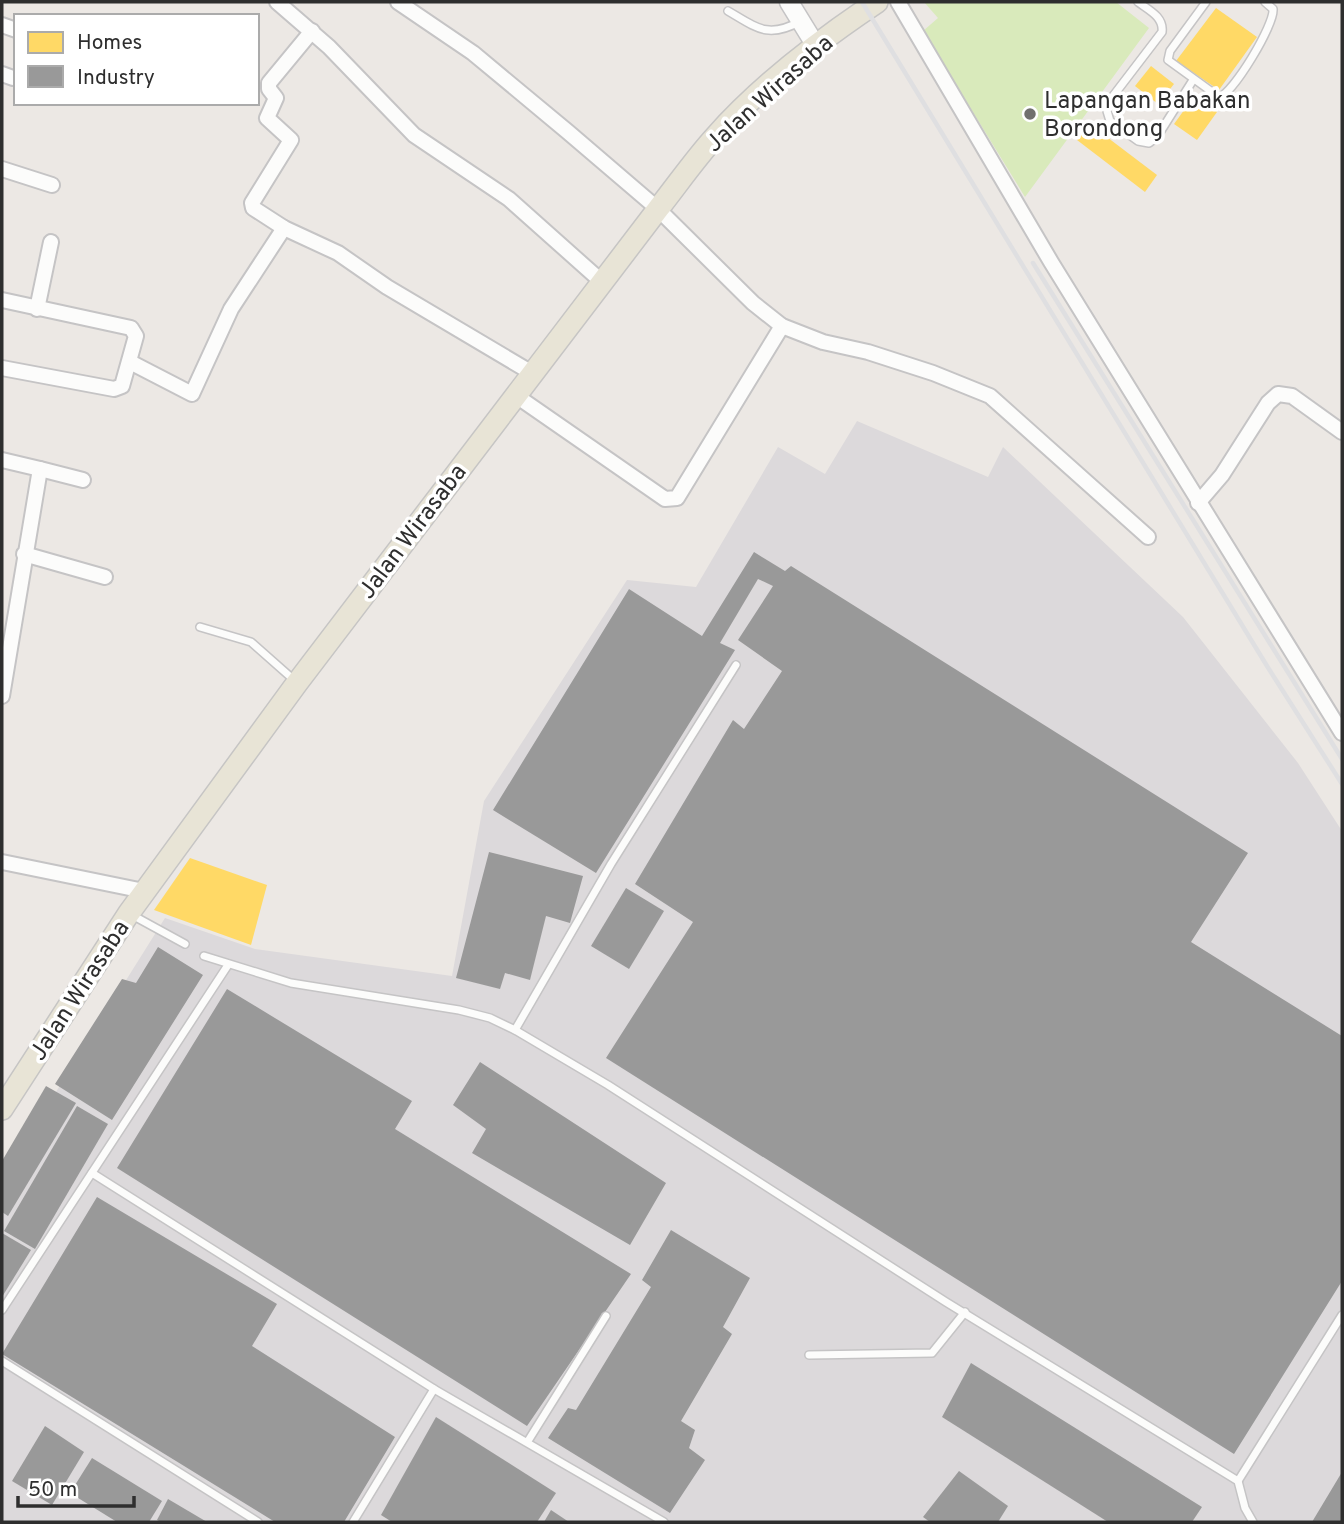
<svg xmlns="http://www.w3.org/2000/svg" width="1344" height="1524" font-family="Overpass,sans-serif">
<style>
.industrial{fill:#dcd9db}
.pitch{fill:#d9eabb}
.homes{fill:#ffd966}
.industry{fill:#999}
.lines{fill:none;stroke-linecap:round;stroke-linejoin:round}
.service-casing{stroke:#c5c4c5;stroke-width:10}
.minor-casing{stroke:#c5c4c5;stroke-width:18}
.tertiary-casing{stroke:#c5c4c5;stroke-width:21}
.primary-casing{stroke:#c6c5c4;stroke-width:24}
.service{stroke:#fcfcfb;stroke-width:7}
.minor{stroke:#fcfcfb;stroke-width:14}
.tertiary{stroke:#fcfcfb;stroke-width:18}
.primary{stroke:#e8e4d6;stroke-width:21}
.rail{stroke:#dfdfe1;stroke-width:4.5}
.poi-dot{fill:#706f6e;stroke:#fff;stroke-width:2.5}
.labels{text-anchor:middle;stroke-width:7;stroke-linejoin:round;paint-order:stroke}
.street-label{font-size:24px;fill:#2e2e2e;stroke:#fff}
.poi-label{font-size:24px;fill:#2e2e2e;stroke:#fff;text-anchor:start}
</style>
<rect width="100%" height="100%" fill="#ece8e4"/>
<path class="industrial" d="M857,421L988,477L1003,447L1183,617L1298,763L1342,831V1522H2V1178L165,918L255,949L452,976L484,801L627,580L696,587L778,447L825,474Z"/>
<path class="pitch" d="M924,2H1116L1149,28L1025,197L923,31L938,18Z"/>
<g class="homes">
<path d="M1216,8L1257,37L1219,90L1176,61Z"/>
<path d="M1151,66L1174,84L1158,104L1135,86Z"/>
<path d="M1195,95L1217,112L1197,140L1174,124Z"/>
<path d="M1091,125L1157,175L1145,192L1077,140Z"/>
<path d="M190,858L267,885L251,945L154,910Z"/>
</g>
<g class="industry">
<path d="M754,552L785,571L791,566L1248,853L1191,942L1342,1036V1281L1234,1454L606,1058L693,922L635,884L733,720L744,729L782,671L738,640L773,586L758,579L720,643L735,650L596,873L493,810L629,589L702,636Z"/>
<path d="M489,852L583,876L570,923L546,916L530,980L505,973L500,989L456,978Z"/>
<path d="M626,888L664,911L629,969L591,946Z"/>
<path d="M158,947L203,975L112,1120L55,1084L122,979L136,983Z"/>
<path d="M227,989L412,1101L395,1129L631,1274L527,1426L117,1168Z"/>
<path d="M480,1062L666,1183L630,1245L472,1153L486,1129L453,1105Z"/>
<path d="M46,1086L76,1103L8,1216L2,1212V1161Z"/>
<path d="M77,1106L108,1124L35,1249L4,1231Z"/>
<path d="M97,1197L277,1304L252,1346L395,1437L344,1522H275L2,1354Z"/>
<path d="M671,1230L750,1278L723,1327L732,1334L681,1421L695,1430L689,1448L705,1460L670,1513L548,1438L568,1408L576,1410L651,1287L642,1280Z"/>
<path d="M2,1233L31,1250L2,1297Z"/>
<path d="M971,1363L1202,1507L1192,1522H1108L942,1417Z"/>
<path d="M436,1417L556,1493L537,1522H392L381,1515Z"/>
<path d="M45,1426L84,1452L52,1505L12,1481Z"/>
<path d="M92,1458L162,1501L149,1522H117L70,1493Z"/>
<path d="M959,1471L1008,1506L998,1522H930L923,1517Z"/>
<path d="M1342,1472V1522H1312Z"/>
<path d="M168,1499L207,1522H161L157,1520Z"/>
<path d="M551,1510L569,1522H544Z"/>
</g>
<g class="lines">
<g class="service-casing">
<g id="service">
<path d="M1138,2C1149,10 1164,17 1162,32L1110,100L1107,111L1110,121L1138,141L1149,143L1157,137L1193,80"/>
<path d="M1206,2L1170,51L1168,60L1219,97C1233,94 1275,24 1273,9L1265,2"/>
<path d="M728,11C757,28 768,39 801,21"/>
<path d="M200,627L251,642L294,680"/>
<path d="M132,915L185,944"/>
<path d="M204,956L291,983L459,1010L490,1018L515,1030L608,1085L946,1302L1238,1481L1245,1508L1253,1522"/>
<path d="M515,1030L611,864L736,665"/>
<path d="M92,1173L434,1389L664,1522"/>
<path d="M2,1310L228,965"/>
<path d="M809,1355L932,1353L965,1312"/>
<path d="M2,1361L258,1522"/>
<path d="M528,1441L606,1316"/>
<path d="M1238,1481L1342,1315"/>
<path d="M353,1522L434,1389"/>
</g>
</g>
<g class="minor-casing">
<g id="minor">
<path d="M277,2L329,47L414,135L509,199L601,281"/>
<path d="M398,2L473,53L568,132L658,209L753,303L782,326L823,342L868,352L933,373L990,396L1148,537"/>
<path d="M898,2L1051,262L1342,733"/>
<path d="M2,25L16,30"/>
<path d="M312,31L269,83V89L276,98L267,118L291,140L252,203L253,208L284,228L338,253L387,287L532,373"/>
<path d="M2,74L13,78"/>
<path d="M2,169L52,185"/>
<path d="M2,300L131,328L136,336L122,386L114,389L2,368"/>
<path d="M37,309L51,242"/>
<path d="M130,362L192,394L231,309L284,228"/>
<path d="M515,395L665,499L677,498L782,326"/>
<path d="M2,460L40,469L2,696"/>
<path d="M40,469L83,480"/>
<path d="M1198,503L1222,475L1268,403L1278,394L1292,396L1342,432"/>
<path d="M24,554L105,577"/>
<path d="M2,862L144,891"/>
</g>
</g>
<g class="tertiary-casing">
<path id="tertiary" d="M789,2L816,46"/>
</g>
<g class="primary-casing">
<path id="primary" d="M2,1109L129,913L297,683L658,209C677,185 695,159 715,137C761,85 820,40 877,2"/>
</g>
<use href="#service" class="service"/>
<use href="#minor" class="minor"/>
<use href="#tertiary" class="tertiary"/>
<use href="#primary" class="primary"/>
<g class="rail">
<path d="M862,2L1267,666L1342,784"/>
<path d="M1033,263L1342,759"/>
</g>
</g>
<circle class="poi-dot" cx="1030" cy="114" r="7"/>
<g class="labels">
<g class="street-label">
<text transform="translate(769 93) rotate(-42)" y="8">Jalan Wirasaba</text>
<text transform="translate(412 531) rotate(-53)" y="8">Jalan Wirasaba</text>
<text transform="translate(79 990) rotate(-57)" y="8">Jalan Wirasaba</text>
</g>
<g class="poi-label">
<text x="1044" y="108">Lapangan Babakan<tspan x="1044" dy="28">Borondong</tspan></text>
</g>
</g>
<rect width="1344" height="1524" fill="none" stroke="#2e2e2e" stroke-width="7"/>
<rect x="14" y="14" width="245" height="91" fill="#ffffff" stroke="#ababab" stroke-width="2"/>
<rect x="28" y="32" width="35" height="21" fill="#ffd966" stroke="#ababab" stroke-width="2"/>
<text x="77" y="49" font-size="21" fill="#2e2e2e">Homes</text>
<rect x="28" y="66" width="35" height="21" fill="#999999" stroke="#ababab" stroke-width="2"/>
<text x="77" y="84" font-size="21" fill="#2e2e2e">Industry</text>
<path d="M18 1496v10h116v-10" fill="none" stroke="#2e2e2e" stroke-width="3.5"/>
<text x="28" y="1496" font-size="21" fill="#2e2e2e" stroke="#ffffff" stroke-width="5" paint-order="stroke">50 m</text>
</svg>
